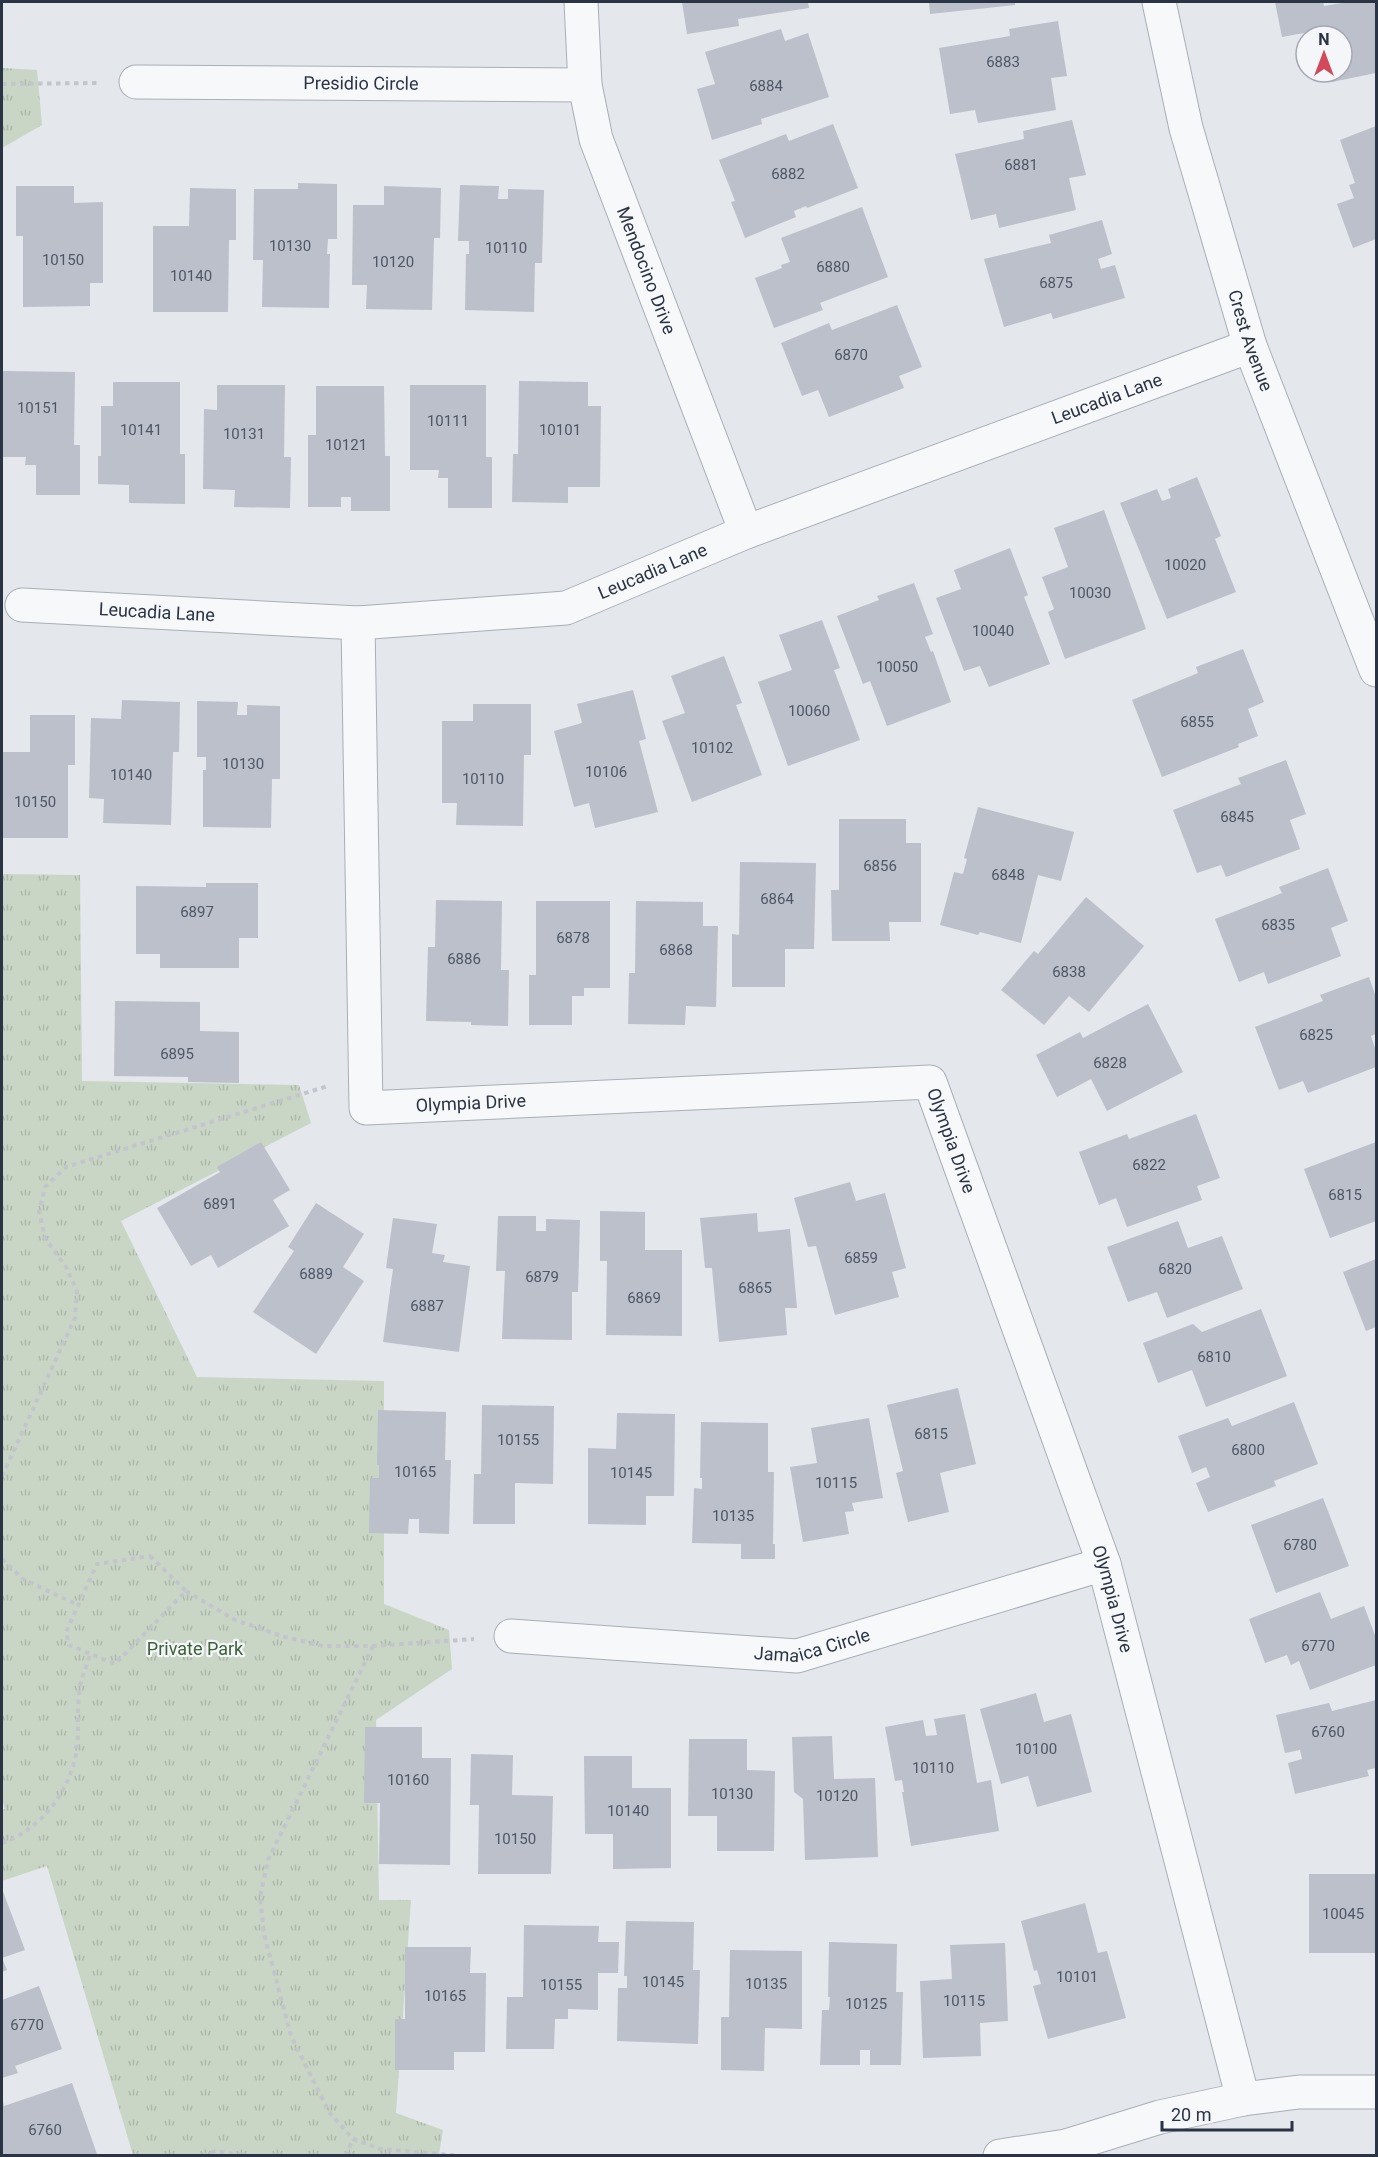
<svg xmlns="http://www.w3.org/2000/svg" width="1378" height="2157" font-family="Roboto,sans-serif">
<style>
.grass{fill:url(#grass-tufts)}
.building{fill:#bbc0ca}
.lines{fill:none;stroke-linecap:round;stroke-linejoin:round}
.street-casing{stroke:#a9aeb7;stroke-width:35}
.path{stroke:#c2c5cb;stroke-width:4;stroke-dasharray:4.5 4.5;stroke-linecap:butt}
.street{stroke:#f7f8fa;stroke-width:33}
.labels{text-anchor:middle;stroke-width:4.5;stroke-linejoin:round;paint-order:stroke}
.number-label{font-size:15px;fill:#4f5766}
.street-label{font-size:18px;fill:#2b3445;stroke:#f4f6f9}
.park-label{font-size:18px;fill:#3f6138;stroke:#f4f6f9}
</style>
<defs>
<pattern id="grass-tufts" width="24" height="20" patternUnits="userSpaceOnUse" patternTransform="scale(1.5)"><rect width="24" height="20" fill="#c9d6c5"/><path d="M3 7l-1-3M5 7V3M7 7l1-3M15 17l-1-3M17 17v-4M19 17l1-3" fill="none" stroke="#adb8ab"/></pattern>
</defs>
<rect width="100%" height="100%" fill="#e4e7ec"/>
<g class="grass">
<path d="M2,68L37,70L42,125L2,148Z"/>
<path d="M2,874L80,875L82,1081L299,1085L311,1123L121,1221L197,1377L384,1381V1604L449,1630L452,1669L376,1720L379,1900H411L396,2113L443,2130L439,2155H133L47,1866L2,1881V1810L5,1809L2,1800Z"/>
</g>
<g class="building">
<path d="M682,2H808L809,8L738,19L739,26L687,34Z"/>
<path d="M929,2H1015V5L930,14Z"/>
<path d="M1275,2H1323L1324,6L1348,2H1376V73L1332,82L1330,72H1342V36H1316L1315,31L1282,37Z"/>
<path d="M1058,21L1067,76L1051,78L1056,110L978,123L975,110L950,114L939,48L1010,36L1009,29Z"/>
<path d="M781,29L785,41L808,33L829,97L761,119L762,124L712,140L697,89L715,84L705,52Z"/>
<path d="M1072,120L1086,175L1069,178L1076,210L999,228L996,214L971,220L955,154L1024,139L1023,131Z"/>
<path d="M833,124L858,188L807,208L806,206L794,211L796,217L745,238L731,202L735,201L719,160L786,134L789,141Z"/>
<path d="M1376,126V239L1353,248L1337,204L1354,198L1349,185L1355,183L1340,140Z"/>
<path d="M298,183L337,184V239H328L327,254H330L329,308L262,307L263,260H253L254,189H298Z"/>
<path d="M460,185L499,186L498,199H508V189L544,190L542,263H535L534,312L465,310L466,254H469V241H458Z"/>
<path d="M16,186H74V203L103,202V283H90V306L23,307V236H16Z"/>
<path d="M384,186L441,188L440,238H434L432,310L366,309L367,285H352L353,205H384Z"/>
<path d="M190,188L236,189V240H229L228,312H153V226H189Z"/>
<path d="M862,207L888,277L820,303L823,310L774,328L755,278L782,268L781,265L790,262L781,238Z"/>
<path d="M1102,220L1112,254L1098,259L1101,269L1115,265L1125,298L1053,319L1051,313L1004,327L984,259L1051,243L1049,235Z"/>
<path d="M897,305L922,367L899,376L904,388L829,417L818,390L802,396L781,343L829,323L832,330Z"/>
<path d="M2,371L75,372L74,445H80V495H36V465H25L26,457H2Z"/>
<path d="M519,381L588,382V406H601L600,487H568V503L512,502L513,454H518Z"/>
<path d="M113,382H180V454H185V504L129,503V485L98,484V456H101V406H113Z"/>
<path d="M217,385H285L284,457H291L290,508L234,507L235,490L203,489L204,409L217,410Z"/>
<path d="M410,385H486V457H492V508H448V478H438L439,470H410Z"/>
<path d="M316,386H384L385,456H390V511H351V497H341V507H308V435H316Z"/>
<path d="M1197,477L1221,536L1215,539L1236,592L1167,619L1120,503L1157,489L1162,501L1171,498L1168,489Z"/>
<path d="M1104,510L1146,629L1065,659L1048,612L1054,609L1042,577L1068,567L1054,528Z"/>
<path d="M1010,548L1028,595L1024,597L1050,664L989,687L980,666L964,671L936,598L961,589L954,570Z"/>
<path d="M914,583L933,634L925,637L931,652L933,651L951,702L887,726L870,681L863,684L837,616L879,600L877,596Z"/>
<path d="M822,620L840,668L834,670L860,740L788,766L758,682L792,670L779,635Z"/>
<path d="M1243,649L1264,702L1248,709L1258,736L1238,744L1239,747L1162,777L1132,700L1198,673L1196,667Z"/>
<path d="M724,656L742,703L736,705L762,775L692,802L662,721L685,713L671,676Z"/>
<path d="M633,690L646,739L639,741L658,812L595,828L589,803L574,807L554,731L582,723L577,704Z"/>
<path d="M122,700L180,702L179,752H173L171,825L103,823L104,799L89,798L91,718L121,719Z"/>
<path d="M197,701L238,702L237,715H247V705L280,706V779H272L271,828L203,827V770H206V757H197Z"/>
<path d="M473,704H531V755H524L523,826L456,825L457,803H442V721H473Z"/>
<path d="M30,715H75V765H68V838H2V752H30Z"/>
<path d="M1286,760L1306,814L1290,820L1300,849L1226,877L1221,865L1197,873L1173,810L1241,784L1238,778Z"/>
<path d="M978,807L1074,832L1061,881L1038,875L1021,943L980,932L978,935L940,925L954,872L963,874L967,859L964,858Z"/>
<path d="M839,819H906V843H921V922H889L890,941H832L831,890H839Z"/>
<path d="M740,862L816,863L814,949H785V987H732V934L739,935Z"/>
<path d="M1328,868L1348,921L1331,928L1341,956L1268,984L1264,972L1239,982L1215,919L1282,893L1279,887Z"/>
<path d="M206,883H258V938H239V968H160V954H136V886L206,887Z"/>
<path d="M1086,897L1144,946L1089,1012L1069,996L1044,1025L1001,990L1034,951L1038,954Z"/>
<path d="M436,900L502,901L501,970H509L508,1026L471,1025V1022L426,1021L428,947H435Z"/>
<path d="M536,901H610V988H584V996H572V1025H529V975H536Z"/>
<path d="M636,901L703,902V926H718L716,1007L686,1006L685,1025L628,1024L629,973H635Z"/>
<path d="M1369,977L1376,997V1034L1371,1036L1376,1051V1067L1308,1093L1303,1081L1279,1090L1255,1027L1323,1001L1320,995Z"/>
<path d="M115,1001L200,1002V1031L239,1032V1083L188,1082V1077L114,1076Z"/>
<path d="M1148,1004L1183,1072L1107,1111L1091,1079L1057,1097L1036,1055L1080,1032L1083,1038Z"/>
<path d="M1196,1114L1220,1178L1197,1186L1202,1200L1127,1227L1116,1198L1099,1205L1079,1152L1127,1134L1129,1139Z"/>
<path d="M261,1142L290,1190L273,1200L289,1226L218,1268L211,1255L191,1266L157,1208L220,1172L217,1167Z"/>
<path d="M1376,1142V1221L1330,1238L1304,1169Z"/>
<path d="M850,1182L856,1201L885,1193L906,1268L892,1272L899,1297L835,1315L816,1246L808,1247L794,1198Z"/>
<path d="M316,1203L364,1234L343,1267L364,1281L316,1354L253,1312L294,1251L288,1247Z"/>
<path d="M600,1211L645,1212V1250H682V1336L606,1335L607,1261H600Z"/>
<path d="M757,1213L758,1232L790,1229L797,1308H785L787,1335L719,1342L712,1268H705L700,1218Z"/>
<path d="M498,1216H536V1231H546V1219L580,1220L578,1292H572V1340L502,1339L505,1271H496Z"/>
<path d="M393,1218L437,1224L432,1253L445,1255L443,1262L470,1266L459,1352L383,1342L393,1269L386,1268Z"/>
<path d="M1178,1221L1188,1248L1222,1236L1243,1289L1167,1318L1157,1292L1128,1302L1107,1247Z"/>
<path d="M1376,1259V1327L1366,1331L1343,1272Z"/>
<path d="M1261,1309L1287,1376L1206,1407L1192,1370L1158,1383L1143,1343L1193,1324L1202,1332Z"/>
<path d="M958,1388L976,1464L940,1473L949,1512L908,1522L896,1473L903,1471L887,1405Z"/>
<path d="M1294,1402L1318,1464L1274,1481L1276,1486L1208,1512L1196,1483L1210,1477L1206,1467L1192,1473L1178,1436L1228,1418L1232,1426Z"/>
<path d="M482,1405L554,1406L553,1484L515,1483V1524H473L474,1474H481Z"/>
<path d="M378,1410L446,1412L445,1460H451L449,1534L419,1533V1519H409L408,1534L369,1533L370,1478H379V1465H377Z"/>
<path d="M617,1413L675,1414L674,1496H646V1525L588,1524V1448L616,1449Z"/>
<path d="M869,1418L883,1498L852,1503L854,1511L845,1512L849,1534L803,1542L790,1467L817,1463L811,1428Z"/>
<path d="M701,1422L768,1423V1472H774L773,1544H775V1559H741V1544L692,1543L694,1488L702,1489V1478H700Z"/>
<path d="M1323,1498L1349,1566L1276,1593L1251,1525Z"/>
<path d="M1320,1592L1331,1619L1364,1606L1376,1638V1665L1310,1690L1299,1661L1291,1665L1287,1655L1265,1663L1249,1619Z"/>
<path d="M1036,1693L1044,1722L1071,1714L1092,1792L1037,1807L1028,1776L1001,1784L980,1709Z"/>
<path d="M1376,1700V1768L1367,1770L1369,1776L1295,1794L1288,1763L1302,1759L1300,1750L1285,1753L1276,1715L1329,1703L1332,1711Z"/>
<path d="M965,1714L977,1783L991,1780L999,1831L911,1846L902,1792H904L902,1780L895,1781L885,1727L923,1720L926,1736L937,1735L934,1719Z"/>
<path d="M365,1727H422V1758H451L450,1865L379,1864L380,1803H364Z"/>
<path d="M832,1736L834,1779L875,1778L878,1857L805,1860L803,1799L794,1792L792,1737Z"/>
<path d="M689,1739H747V1770L775,1771L774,1851H717V1816H688Z"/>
<path d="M471,1754L513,1755L512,1795L553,1796L551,1874H478L479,1805H470Z"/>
<path d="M584,1756H632V1788H671V1868L613,1869V1834H585Z"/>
<rect x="1309" y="1874" width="67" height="79"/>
<path d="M2,1889L25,1950L2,1958L7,1970L2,1972Z"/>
<path d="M1085,1903L1098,1953L1107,1951L1126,2018L1048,2039L1033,1986L1041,1984L1037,1970L1034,1971L1021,1921Z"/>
<path d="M626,1921L694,1922L693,1970H700L698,2044L617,2041L618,1988H627V1976H624Z"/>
<path d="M524,1925L599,1926L598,1942H619L618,1973H598V2010L568,2009V2019H555L554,2049H506L507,1997H523Z"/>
<path d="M829,1942L897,1944L896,1992H903L901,2065H870V2050H860V2065H820L822,2010H829L830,1997H828Z"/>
<path d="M1005,1943L1008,2021L980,2023L981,2056L923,2058L920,1981L952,1979L950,1945Z"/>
<path d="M405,1947H471L470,1973H486L485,2052H454V2070H395V2019H405Z"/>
<path d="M730,1950L802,1951V2029L765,2028L764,2071L721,2070V2017H729Z"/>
<path d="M39,1986L62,2049L15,2066L18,2073L2,2078V2000Z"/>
<path d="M72,2083L97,2154L91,2156H2V2099L4,2106Z"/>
</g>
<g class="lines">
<g class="street-casing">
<g id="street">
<path id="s1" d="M581,2L585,85L596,139L746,532"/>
<path id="s2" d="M1159,2L1186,128L1250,346L1376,670"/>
<path id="s3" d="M136,82L585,85"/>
<path id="s4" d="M22,605L358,623L566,608L746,532L1250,346"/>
<path id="s5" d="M358,623L366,1108L930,1082L1104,1564L1243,2099"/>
<path id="s6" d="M511,1636L797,1656L1104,1564"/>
<path d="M1000,2156L1066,2146L1160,2117L1243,2099L1299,2092H1376"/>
</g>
</g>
<g class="path">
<path d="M2,84L97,83"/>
<path d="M2,1476L75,1318L77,1291L66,1267L45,1238L39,1211L45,1187L66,1167L328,1086"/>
<path d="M150,1556L186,1591L115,1664L69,1645L66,1632L97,1564Z"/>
<path d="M2,1559L23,1579L78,1605"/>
<path d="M186,1591L235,1620L285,1637L323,1646H373L474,1639"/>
<path d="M373,1646L268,1860L260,1897L264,1934L291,2036L329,2112L353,2139L381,2149L461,2156"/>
<path d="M2,1843C42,1829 70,1791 77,1750C79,1731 77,1712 79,1694C80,1680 87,1666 90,1654"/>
<path d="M203,2156L215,2151L247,2156"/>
<path d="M346,2156L353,2139"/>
</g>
<use href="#street" class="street"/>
</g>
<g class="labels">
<g class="number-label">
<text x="1003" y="67">6883</text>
<text x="766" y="91">6884</text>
<text x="1021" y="170">6881</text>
<text x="788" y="179">6882</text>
<text x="290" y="251">10130</text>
<text x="506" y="253">10110</text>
<text x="63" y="265">10150</text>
<text x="393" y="267">10120</text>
<text x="833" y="272">6880</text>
<text x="191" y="281">10140</text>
<text x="1056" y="288">6875</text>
<text x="851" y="360">6870</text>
<text x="38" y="413">10151</text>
<text x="448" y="426">10111</text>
<text x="141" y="435">10141</text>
<text x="560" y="435">10101</text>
<text x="244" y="439">10131</text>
<text x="346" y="450">10121</text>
<text x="1185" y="570">10020</text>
<text x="1090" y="598">10030</text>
<text x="993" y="636">10040</text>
<text x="897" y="672">10050</text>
<text x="809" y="716">10060</text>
<text x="1197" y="727">6855</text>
<text x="712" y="753">10102</text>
<text x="243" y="769">10130</text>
<text x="606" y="777">10106</text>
<text x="131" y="780">10140</text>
<text x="483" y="784">10110</text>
<text x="35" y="807">10150</text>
<text x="1237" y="822">6845</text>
<text x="880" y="871">6856</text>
<text x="1008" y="880">6848</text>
<text x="777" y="904">6864</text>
<text x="197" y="917">6897</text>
<text x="1278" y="930">6835</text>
<text x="573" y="943">6878</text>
<text x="676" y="955">6868</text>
<text x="464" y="964">6886</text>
<text x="1069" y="977">6838</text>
<text x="1316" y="1040">6825</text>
<text x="177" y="1059">6895</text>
<text x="1110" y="1068">6828</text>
<text x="1149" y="1170">6822</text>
<text x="1345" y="1200">6815</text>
<text x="220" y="1209">6891</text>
<text x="861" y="1263">6859</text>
<text x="1175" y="1274">6820</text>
<text x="316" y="1279">6889</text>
<text x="542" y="1282">6879</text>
<text x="755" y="1293">6865</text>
<text x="644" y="1303">6869</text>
<text x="427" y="1311">6887</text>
<text x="1214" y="1362">6810</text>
<text x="931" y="1439">6815</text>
<text x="518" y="1445">10155</text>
<text x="1248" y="1455">6800</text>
<text x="415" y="1477">10165</text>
<text x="631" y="1478">10145</text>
<text x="836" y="1488">10115</text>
<text x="733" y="1521">10135</text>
<text x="1300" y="1550">6780</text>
<text x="1318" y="1651">6770</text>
<text x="1328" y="1737">6760</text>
<text x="1036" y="1754">10100</text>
<text x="933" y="1773">10110</text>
<text x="408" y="1785">10160</text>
<text x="732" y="1799">10130</text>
<text x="837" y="1801">10120</text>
<text x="628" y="1816">10140</text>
<text x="515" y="1844">10150</text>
<text x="1343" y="1919">10045</text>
<text x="1077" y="1982">10101</text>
<text x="663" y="1987">10145</text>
<text x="766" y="1989">10135</text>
<text x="561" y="1990">10155</text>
<text x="445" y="2001">10165</text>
<text x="964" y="2006">10115</text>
<text x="866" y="2009">10125</text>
<text x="27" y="2030">6770</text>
<text x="45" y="2135">6760</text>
</g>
<g class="street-label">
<text dy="6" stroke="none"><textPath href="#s3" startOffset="225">Presidio Circle</textPath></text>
<text dy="6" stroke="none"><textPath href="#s1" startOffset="279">Mendocino Drive</textPath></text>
<text dy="6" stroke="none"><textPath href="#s2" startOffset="351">Crest Avenue</textPath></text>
<text dy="6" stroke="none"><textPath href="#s4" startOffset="1125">Leucadia Lane</textPath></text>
<text dy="6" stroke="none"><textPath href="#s4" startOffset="639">Leucadia Lane</textPath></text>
<text dy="6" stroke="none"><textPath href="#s4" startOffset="135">Leucadia Lane</textPath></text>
<text dy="6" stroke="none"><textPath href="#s5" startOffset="590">Olympia Drive</textPath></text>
<text dy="6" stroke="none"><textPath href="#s5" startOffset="1112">Olympia Drive</textPath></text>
<text dy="6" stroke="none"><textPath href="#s5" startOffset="1598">Olympia Drive</textPath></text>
<text dy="6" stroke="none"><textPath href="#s6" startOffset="303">Jamaica Circle</textPath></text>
</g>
<g class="park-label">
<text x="195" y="1655">Private Park</text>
</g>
</g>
<rect width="1378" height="2157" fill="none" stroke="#2b3445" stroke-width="6"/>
<g transform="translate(1324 54)"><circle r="28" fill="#f4f6f9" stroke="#a4a8b1" stroke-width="1.5"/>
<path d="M0-4.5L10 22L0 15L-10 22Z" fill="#d1495b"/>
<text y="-9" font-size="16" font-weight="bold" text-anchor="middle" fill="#2b3445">N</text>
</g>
<path d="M1162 2121v9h130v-9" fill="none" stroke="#2b3445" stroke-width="3"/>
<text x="1171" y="2121" font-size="18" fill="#2b3445" stroke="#f4f6f9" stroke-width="4.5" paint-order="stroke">20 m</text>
</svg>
